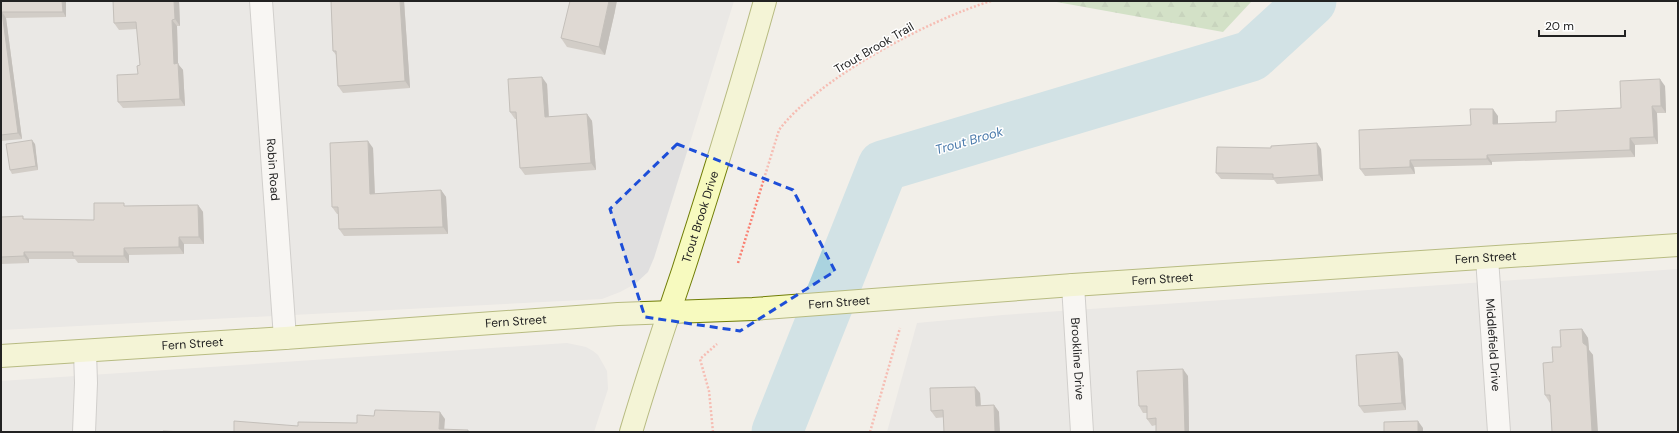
<svg xmlns="http://www.w3.org/2000/svg" width="1679" height="433" font-family="'DM Sans',sans-serif">
<style>
.residential{fill:#e0dfdf}
.forest{fill:url(#forest-firs)}
.lines{fill:none;stroke-linecap:round;stroke-linejoin:round}
.river{stroke:#aad3df;stroke-width:51}
.street-casing{stroke:#a9a9a9;stroke-width:24}
.secondary-casing{stroke:#707d05;stroke-width:24}
.path{stroke:#fa8072;stroke-width:2.5;stroke-dasharray:2 2;stroke-linecap:butt}
.street{stroke:#fff;stroke-width:22}
.secondary{stroke:#f7fabf;stroke-width:22}
.wall{fill:#aba49e}
.shaded-wall{fill:#8b8681}
.building{fill:#c7bfb8;stroke:#8b8681}
.marked{fill:none;stroke:#1d4ed8;stroke-width:3;stroke-dasharray:8 5;stroke-linejoin:round}
.labels{text-anchor:middle;stroke-width:3;stroke-linejoin:round;paint-order:stroke}
.street-label{font-size:12px;fill:#222;stroke:#fff}
.water-label{font-size:13px;font-style:italic;fill:#4a7aab;stroke:#fff}
</style>
<defs>
<pattern id="forest-firs" width="22" height="20" patternUnits="userSpaceOnUse"><rect width="22" height="20" fill="#add19e"/><path d="M5 1l3.5 6h-7zM16 11l3.5 6h-7z" fill="#95b388"/></pattern>
</defs>
<rect width="100%" height="100%" fill="#f2efe9"/>
<g class="residential">
<path d="M1,1H734L654,258L648,272L635,284L620,292L602,299L1,330Z"/>
<path d="M1678,269V432H887L917,323L1003,315Z"/>
<path d="M567,343L586,347L593,351L598,355L607,371L608,389L594,432H1V381Z"/>
</g>
<path class="forest" d="M1051,1H1252L1223,32Z"/>
<g class="lines">
<path class="river" d="M777,432L883,166L1251,56L1311,1"/>
<g class="street-casing">
<g id="street">
<path id="s1" d="M261,1L285,338"/>
<path id="s2" d="M1487,258L1499,432"/>
<path id="s3" d="M1073,285L1082,432"/>
<path d="M84,432L86,383L85,351"/>
</g>
</g>
<g class="secondary-casing">
<g id="secondary">
<path id="s4" d="M1,356L285,338L618,314L753,309L1073,285L1678,245"/>
<path id="s5" d="M631,432C647,378 665,324 683,271C712,181 740,91 765,1"/>
</g>
</g>
<g class="path">
<path d="M738,263L779,130C818,78 929,20 991,1"/>
<path d="M713,432L709,391L700,359L717,344"/>
<path d="M870,432L900,328"/>
</g>
<use href="#street" class="street"/>
<use href="#secondary" class="secondary"/>
</g>
<g class="wall">
<path d="M1,1H66V17L6,18L22,139L1,141Z"/>
<path d="M113,1H179L180,26H177L178,64L183,70L185,106L123,108L118,102L138,74L140,65L137,29L119,30L114,23Z"/>
<path d="M331,1H404L410,88L343,93L338,86L336,55L333,51Z"/>
<path d="M615,11L605,55L567,47L561,38Z"/>
<path d="M547,84L549,117L587,114L592,121L596,170L525,175L520,168L516,119H515L510,112Z"/>
<path d="M1665,86L1666,113H1657L1658,144L1635,145V157L1492,162V165L1414,167L1415,174L1365,176L1360,169L1471,125L1498,116V124L1556,122L1621,108Z"/>
<path d="M35,144L38,170L12,174L10,170Z"/>
<path d="M373,148L375,194L441,190L446,197L448,234L344,236L339,229L338,214H337L332,207Z"/>
<path d="M1321,149L1323,181L1277,184L1274,180L1221,179L1216,173Z"/>
<path d="M198,205L203,212L204,244H184V254L129,255V263H78L75,259H29V263L1,264V217L25,219L94,220L127,206Z"/>
<path d="M1582,329L1588,338L1589,350L1593,355L1550,403L1545,395L1553,362Z"/>
<path d="M1403,359L1406,410L1364,413L1359,406Z"/>
<path d="M1188,376L1189,432H1156V425L1152,426L1147,419V413H1143L1139,406Z"/>
<path d="M980,393L981,406L994,405L999,412L936,418L931,411Z"/>
</g>
<g class="shaded-wall">
<path d="M62,1H66V17L63,12Z"/>
<path d="M174,1H179L180,26L175,19Z"/>
<path d="M400,1H404L410,88L405,81Z"/>
<path d="M609,1H617L615,11L605,55L599,47Z"/>
<path d="M2,12L6,18L22,139L18,133Z"/>
<path d="M172,20L177,26L178,64L183,70L185,106L180,99L174,64Z"/>
<path d="M542,77L547,84L549,124L545,117Z"/>
<path d="M1660,79L1665,86L1666,113L1661,106Z"/>
<path d="M1652,106L1657,113L1658,144L1654,137Z"/>
<path d="M1493,109L1498,116V131L1493,124Z"/>
<path d="M587,114L592,121L596,170L591,163Z"/>
<path d="M1630,138L1635,145V157L1630,150Z"/>
<path d="M32,140L35,144L38,170L36,166Z"/>
<path d="M368,141L373,148L375,201L370,194Z"/>
<path d="M1317,143L1321,149L1323,181L1319,175Z"/>
<path d="M1487,155L1492,162V165L1487,159Z"/>
<path d="M1410,160L1414,167L1415,174L1410,167Z"/>
<path d="M441,190L446,197L448,234L443,227Z"/>
<path d="M198,205L203,212L204,244L199,237Z"/>
<path d="M179,237L184,244V254L179,247Z"/>
<path d="M124,248L129,255V263L124,256Z"/>
<path d="M24,252L29,259V263L24,256Z"/>
<path d="M1582,329L1588,338L1589,350L1593,355L1598,432H1592Z"/>
<path d="M1398,352L1403,359L1406,410L1402,403Z"/>
<path d="M1183,369L1188,376L1189,432H1185Z"/>
<path d="M975,387L980,393L981,413L976,406Z"/>
<path d="M994,405L999,412L1000,432H995Z"/>
<path d="M440,412L445,419L444,432L439,429Z"/>
<path d="M1418,421L1423,428V432H1418Z"/>
</g>
<g class="building">
<path d="M1,1H62L63,12H2L18,133L1,135Z"/>
<path d="M113,1H174L175,19L172,20L174,64L178,63L180,99L118,102L117,75L138,74L137,66L140,65L136,22L114,23Z"/>
<path d="M331,1H400L405,81L338,86L336,51H333Z"/>
<path d="M570,1H609L599,47L561,38Z"/>
<path d="M542,77L545,117L587,114L591,163L520,168L516,112H510L508,79Z"/>
<path d="M1660,79L1661,106H1652L1654,137L1630,138V150L1487,155V159L1410,160V167L1360,169L1359,130L1471,125L1470,109H1493V124L1556,122V111L1621,108L1620,81Z"/>
<path d="M32,140L36,166L10,170L6,144Z"/>
<path d="M368,141L370,194L441,190L443,227L339,229L338,207H332L330,143Z"/>
<path d="M1317,143L1319,175L1273,178V174L1216,173L1217,147L1271,148V146Z"/>
<path d="M94,203H124V206L198,205L199,237H179V247L124,248V256H73V252H24V256L1,257V217L23,216V219L94,220Z"/>
<path d="M1582,329L1583,343L1587,346L1592,432H1552L1550,395H1545L1543,363L1553,362L1552,347H1561L1560,330Z"/>
<path d="M1398,352L1402,403L1359,406L1356,355Z"/>
<path d="M1183,369L1185,432H1156V418L1147,419V406H1139L1137,371Z"/>
<path d="M975,387L976,406L994,405L995,432H944L943,410L931,411L930,388Z"/>
<path d="M375,410L440,412L439,429L468,430V432H234V421L298,426V422L357,423V415L374,416Z"/>
<path d="M1418,421V432H1384V422Z"/>
<path d="M163,431L184,432H163Z"/>
</g>
<path d="M0 0H1679V433H0ZM677,144L793,190L835,271L740,331L645,317L610,209Z" fill="#f2efe9" fill-opacity=".55" fill-rule="evenodd"/>
<path class="marked" d="M677,144L793,190L835,271L740,331L645,317L610,209Z"/>
<g class="labels">
<g class="street-label">
<text transform="translate(874 48) rotate(-30)" y="4">Trout Brook Trail</text>
<text dy="4" stroke="none"><textPath href="#s1" startOffset="169">Robin Road</textPath></text>
<text dy="4" stroke="none"><textPath href="#s5" startOffset="226">Trout Brook Drive</textPath></text>
<text dy="4" stroke="none"><textPath href="#s4" startOffset="1488">Fern Street</textPath></text>
<text dy="4" stroke="none"><textPath href="#s4" startOffset="1164">Fern Street</textPath></text>
<text dy="4" stroke="none"><textPath href="#s4" startOffset="840">Fern Street</textPath></text>
<text dy="4" stroke="none"><textPath href="#s4" startOffset="516">Fern Street</textPath></text>
<text dy="4" stroke="none"><textPath href="#s4" startOffset="192">Fern Street</textPath></text>
<text dy="4" stroke="none"><textPath href="#s2" startOffset="87">Middlefield Drive</textPath></text>
<text dy="4" stroke="none"><textPath href="#s3" startOffset="74">Brookline Drive</textPath></text>
</g>
<g class="water-label">
<text transform="translate(969 140) rotate(-16)" y="5">Trout Brook</text>
</g>
</g>
<rect width="1679" height="433" fill="none" stroke="#222222" stroke-width="4"/>
<path d="M1539 30v6h86v-6" fill="none" stroke="#222222" stroke-width="2"/>
<text x="1545" y="30" font-size="12" fill="#222222" stroke="#ffffff" stroke-width="3" paint-order="stroke">20 m</text>
</svg>
